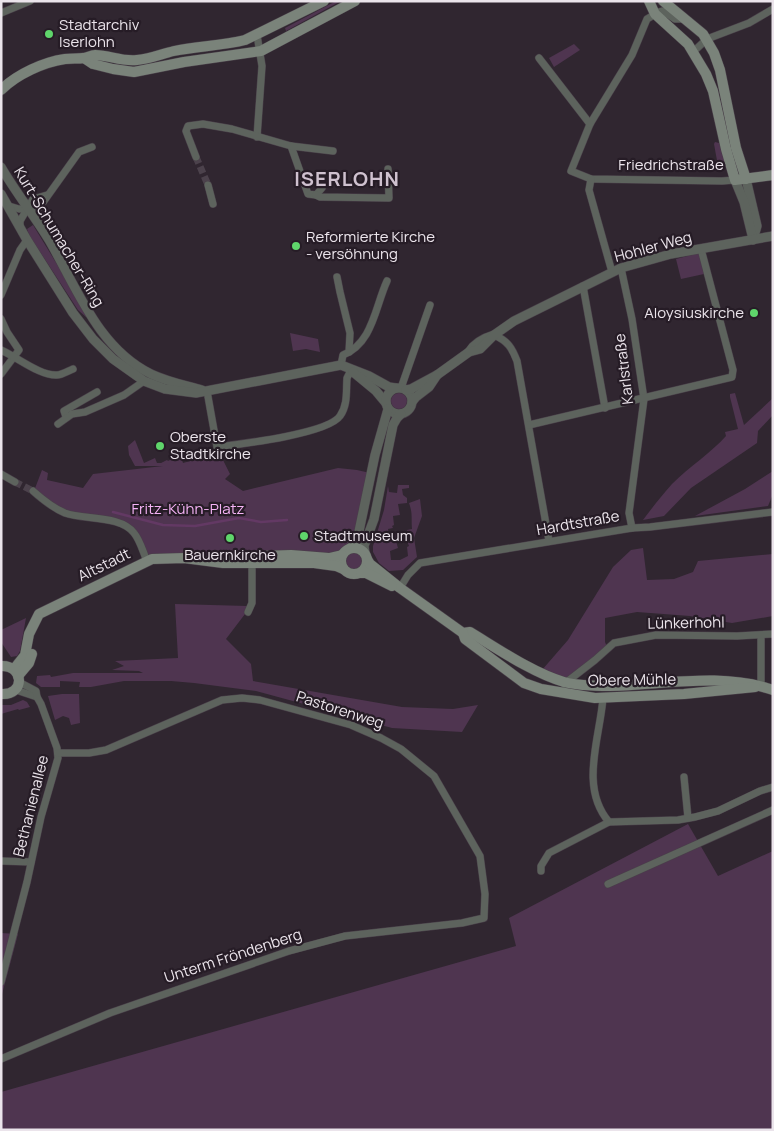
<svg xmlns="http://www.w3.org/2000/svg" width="774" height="1131" font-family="Manrope,sans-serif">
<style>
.green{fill:#4f3550}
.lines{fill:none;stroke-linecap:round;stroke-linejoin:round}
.stream{stroke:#633964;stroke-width:2.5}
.minor-tunnel{stroke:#4c424c;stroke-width:7;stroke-dasharray:7 3.5;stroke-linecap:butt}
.minor-casing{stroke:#4a414a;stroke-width:8}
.tertiary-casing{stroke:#4a414a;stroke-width:10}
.secondary-casing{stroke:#4a414a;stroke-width:11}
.minor{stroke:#5d635d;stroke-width:7}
.tertiary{stroke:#5d635d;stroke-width:9}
.secondary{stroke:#7a837a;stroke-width:10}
.poi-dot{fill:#5fd56b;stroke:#261c26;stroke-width:2}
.labels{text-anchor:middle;stroke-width:4.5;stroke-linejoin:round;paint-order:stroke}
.poi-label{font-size:15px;fill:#ebe4eb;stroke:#261c26;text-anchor:start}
.street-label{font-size:15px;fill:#ebe4eb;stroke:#261c26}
.park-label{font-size:15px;fill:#f5b3f6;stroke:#261c26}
.district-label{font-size:20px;font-weight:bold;letter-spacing:1px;fill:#cfc1cf;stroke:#261c26}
</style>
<rect width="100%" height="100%" fill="#302630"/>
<g class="green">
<path d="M336,1H341L286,31L285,28Z"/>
<path d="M574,44L580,50L554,67L549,58Z"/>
<path d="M715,142L719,143L723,150L727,167H719L718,166L714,144Z"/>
<path d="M33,225L88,315L86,317L78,310L29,235L27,229Z"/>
<path d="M699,253L704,274L681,279L676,259Z"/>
<path d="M290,333L318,339L320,352L306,349L293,351Z"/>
<path d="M735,393L744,425L773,398V415L758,431L757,443L691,488L664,516L643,520C652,508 662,495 672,484C689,467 712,452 726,436L725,432L738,429L730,397V394Z"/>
<circle cx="399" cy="401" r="8"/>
<path d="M135,440L144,463L155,458L157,463H161L167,460L168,461L176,457H181L183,463L215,454L223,460L230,474L225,479L243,491L338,468L357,470L370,473L353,542L344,550L331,553L288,551L147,558L128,524L66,512L34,491L42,470L48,473L47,480L83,488L93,474L163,466H135L129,455L128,446Z"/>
<path d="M773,471V494L768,506L695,516L745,489Z"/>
<path d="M398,485H409V488L402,489L403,495L407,498V503L398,504L400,515L393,516L394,525L392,526L393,528L388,529L389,535L396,534V538H395L398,548L390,551L391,560H400L408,556L407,547L409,546L406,538H409L407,530L412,529C411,518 413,514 409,503L420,499L422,516L414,538L417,557L403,570L389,571L379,563L373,552V546L384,510L388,486L389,492L397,493Z"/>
<path d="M643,548L647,580L674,579L693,572L698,561L773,554V616L732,623L690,616L637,612L605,618V642L607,647L566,680L542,670L568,640L613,567L631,550Z"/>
<circle cx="354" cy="561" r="8"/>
<path d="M175,604L247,606L245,614L226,639L251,664L253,681L402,707L453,709L478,705L462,732L392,728L256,691L194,683L171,681H124L91,687H79L80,682L60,681V687H41L36,683L37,676L50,675L51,677L73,673H143L139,671L112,670L124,666L115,661L178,658Z"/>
<path d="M26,618L20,651L17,656L11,657L1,642V630Z"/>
<path d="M62,694H79L80,723L71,725L69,718L63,716L55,720L48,696Z"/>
<path d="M23,700L27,702L30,707L19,710L18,709L1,714V705H11Z"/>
<path d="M688,824L718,876L773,851V1130H1V1092L516,946L509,918Z"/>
<path d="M1,933L18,934L1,998Z"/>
</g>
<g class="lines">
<path class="stream" d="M113,512L163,525L195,526L239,518L261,522L287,520"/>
<g class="minor-tunnel">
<path d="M196,157L208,185"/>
<path d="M15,482L33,491"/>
</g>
<g class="minor-casing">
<g id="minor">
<path d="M1,13L30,1"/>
<path d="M683,19H675L663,11L659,12L647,19L632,55L590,124L571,171L591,179L722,181L735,180"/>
<path d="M257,35L262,66L257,137"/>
<path d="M693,52L707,39L749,23L773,9"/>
<path d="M539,58L590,124"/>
<path d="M291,146L308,194L316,195L322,188"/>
<path d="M196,157L186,131L188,126L203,124L232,129L291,146L333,151"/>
<path d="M591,179L589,190L612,272"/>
<path d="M208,185L213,204"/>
<path d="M316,195L320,197L389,198L388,169"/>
<path d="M9,206L19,209L39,208L79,152L92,147"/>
<path d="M20,226V221L33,199L47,195"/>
<path d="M621,268L632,319L644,399L629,513L632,528"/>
<path d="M337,277L340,292L350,333L349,352"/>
<path d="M583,286L605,408"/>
<path d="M1,295L20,250L27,240"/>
<path d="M1,319L7,332L19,350L1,374"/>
<path d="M494,335C508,341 512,348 517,361L549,541"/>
<path d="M1,350C17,357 40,376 57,375C62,375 68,371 73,369"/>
<path d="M341,365L343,355C373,343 375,307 387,281"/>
<path d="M401,388L430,305"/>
<path d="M207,391L217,447C241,444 327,434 340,416C348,405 346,391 347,378L349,374L353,372"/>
<path d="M66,417L64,411L97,392"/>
<path d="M58,424L72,414L85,412L124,395L144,381"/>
<path d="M529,425L732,377L733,370L701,249"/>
<path d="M1,474L15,482"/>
<path d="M33,491C42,499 53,508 65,513C84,520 121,515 134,533C140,540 143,552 147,561"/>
<path d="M400,588L408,575L420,563L632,528L650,527L773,512"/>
<path d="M248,612L252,603V559"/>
<path d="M761,635V686H765"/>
<path d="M564,684L595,660L614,643L656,635L737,636L773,634"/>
<path d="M16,690L37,697"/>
<path d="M603,698C600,738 579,787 609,822L678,820L695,817L718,811L760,791L773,787"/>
<path d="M684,777L688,818"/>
<path d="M1,861L31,862"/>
<path d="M541,871V866L549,853L609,822"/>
<path d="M608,884L773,810"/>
<path d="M1,982L27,882L41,817L58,758L57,748L41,704L37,697L36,691L19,682"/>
<path d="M1,1059L110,1013L289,951L345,936L462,923L484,918L485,894L480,856L434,776L401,749L381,738L351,725L260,700L242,698L222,700L106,750L89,753H58"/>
</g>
</g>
<g class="tertiary-casing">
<g id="tertiary">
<path d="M1,167C16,193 34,215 49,240C77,288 98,348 151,374C168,382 184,385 202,390"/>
<path d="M746,179L757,226L753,240"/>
<path d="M735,180L744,202L753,239"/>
<path d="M1,194L27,240L73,313L93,339L113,359L144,381L165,389L196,393L341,365L369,376L389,387L396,388"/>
<path d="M469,352C475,342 484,338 494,335"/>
<path d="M353,372L376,391L386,403"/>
<circle cx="399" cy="401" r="13"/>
<path d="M406,390L411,389L437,375L469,352L480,349L494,335L514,321L621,268L671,254L773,236"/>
<path d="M412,402L416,397L429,387L437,375"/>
<path d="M350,549L358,536L375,455L388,409"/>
<path d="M365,553L364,546L374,519L393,425L397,418L401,414"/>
</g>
</g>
<g class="secondary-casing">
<g id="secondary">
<path d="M649,1L655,14L688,44L706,74L713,91L726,149L735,180L773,175"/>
<path d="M663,1L703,34L714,53L720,70L736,148L746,179"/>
<path d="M84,58L93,64L113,69L134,72L184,62L261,51L355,1"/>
<path d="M1,90C17,74 44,62 65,59C72,58 78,59 84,58C88,57 92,55 95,55C109,55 122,62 137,60C150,59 161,54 174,51C197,46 222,46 245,40L324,1"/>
<circle cx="354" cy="561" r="13"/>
<path d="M231,557L291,555L329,558L342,555"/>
<path d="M367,559L370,564L400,588L463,633L470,632C498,649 533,673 564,682C579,686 595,686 610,686C664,685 720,672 773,690"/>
<path d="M361,573H366L392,586"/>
<path d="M463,633L465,639L524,683L541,689L595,698L684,694L755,687"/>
<path d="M1,666C25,665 25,696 1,694"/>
<path d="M14,669L25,655L29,634L39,614L152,559L184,558L223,563H314L336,566L343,569"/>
<path d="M18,676L29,663L32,654"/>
</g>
</g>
<use href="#minor" class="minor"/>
<use href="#tertiary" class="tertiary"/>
<use href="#secondary" class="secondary"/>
</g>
<g class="poi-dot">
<circle cx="49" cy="34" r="5"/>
<circle cx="296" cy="246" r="5"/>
<circle cx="754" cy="313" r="5"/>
<circle cx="160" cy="446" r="5"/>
<circle cx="304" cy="536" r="5"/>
<circle cx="230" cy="538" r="5"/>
</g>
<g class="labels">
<g class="poi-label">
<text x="59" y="30">Stadtarchiv<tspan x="59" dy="17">Iserlohn</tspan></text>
<text x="306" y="242">Reformierte Kirche<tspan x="306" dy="17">- versöhnung</tspan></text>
<text x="744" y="318" text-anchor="end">Aloysiuskirche</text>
<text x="170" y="442">Oberste<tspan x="170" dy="17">Stadtkirche</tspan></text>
<text x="314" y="541">Stadtmuseum</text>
<text x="230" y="560" text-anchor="middle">Bauernkirche</text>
</g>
<g class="street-label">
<text x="671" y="170">Friedrichstraße</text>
<text transform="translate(59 237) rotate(59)" y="5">Kurt-Schumacher-Ring</text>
<text transform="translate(653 247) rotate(-15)" y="5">Hohler Weg</text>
<text transform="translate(624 369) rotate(-97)" y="5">Karlstraße</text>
<text transform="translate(578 523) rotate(-10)" y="5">Hardtstraße</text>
<text transform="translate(104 565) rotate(-26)" y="5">Altstadt</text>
<text transform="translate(686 623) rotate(-1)" y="5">Lünkerhohl</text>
<text transform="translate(632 680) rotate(-1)" y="5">Obere Mühle</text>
<text transform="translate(340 710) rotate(18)" y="5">Pastorenweg</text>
<text transform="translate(31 806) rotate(-76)" y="5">Bethanienallee</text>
<text transform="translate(233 956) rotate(-18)" y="5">Unterm Fröndenberg</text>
</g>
<g class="park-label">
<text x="188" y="514">Fritz-Kühn-Platz</text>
</g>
<g class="district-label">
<text x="347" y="186">ISERLOHN</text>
</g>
</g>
<rect width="774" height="1131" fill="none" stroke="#ebe4eb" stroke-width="5"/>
</svg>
